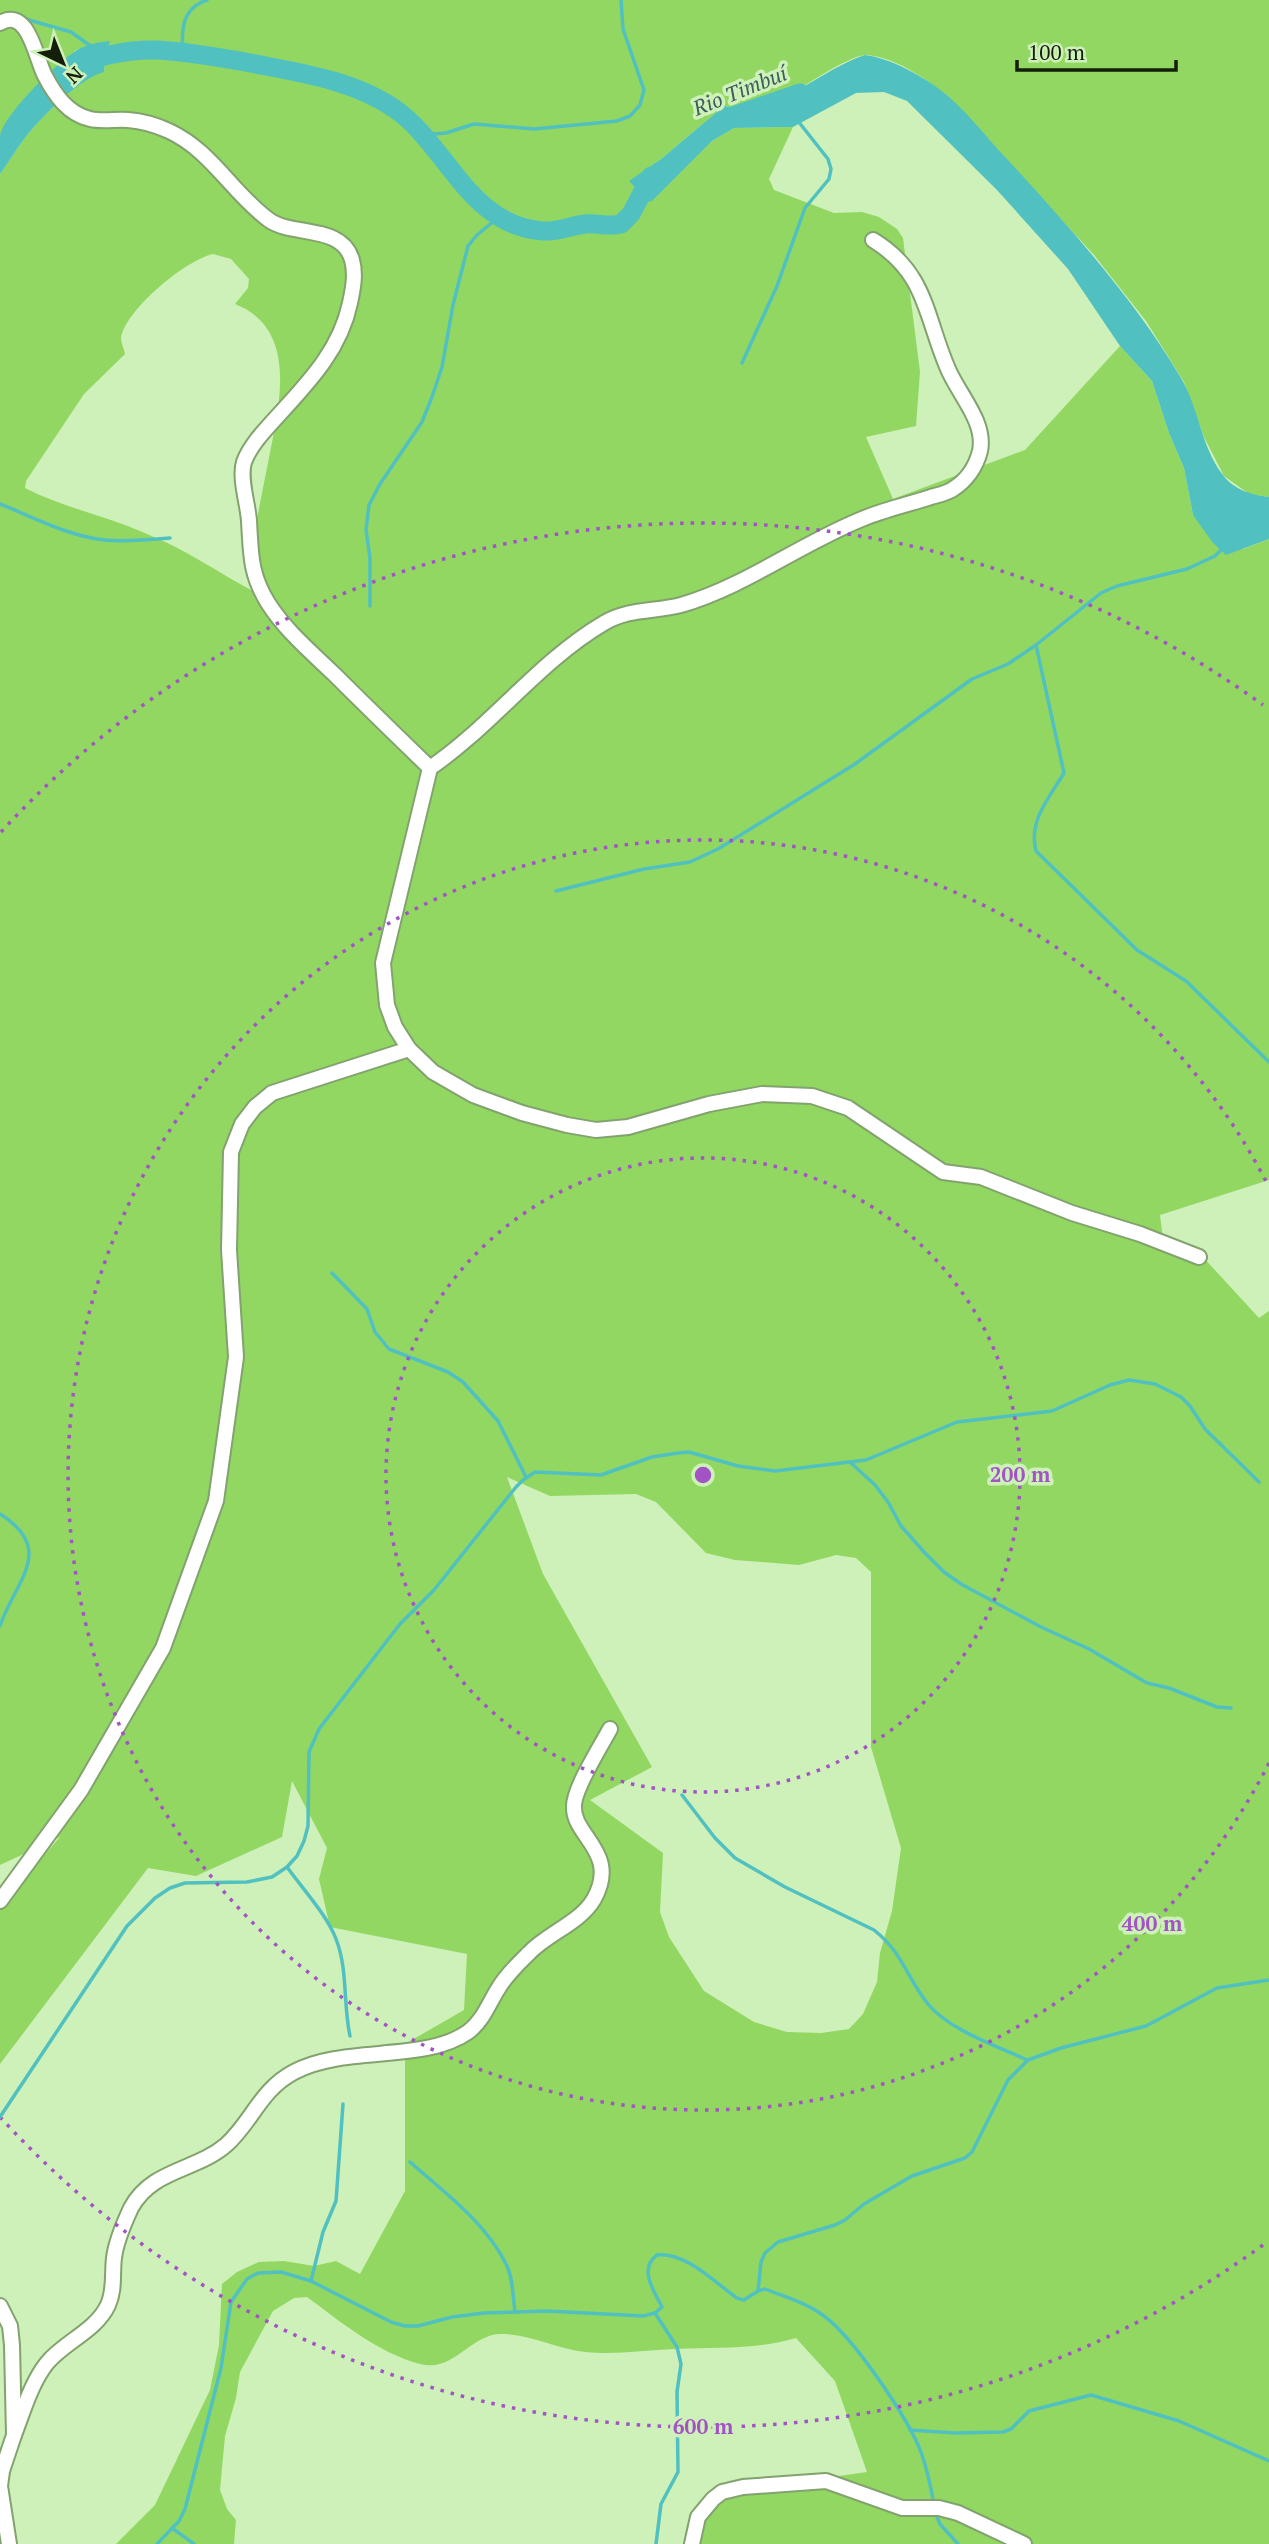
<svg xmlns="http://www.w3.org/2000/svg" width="1269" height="2544" font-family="'PT Serif',serif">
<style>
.green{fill:#92d762;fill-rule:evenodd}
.water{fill:#50c1c0}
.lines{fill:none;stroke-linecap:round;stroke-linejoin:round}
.stream{stroke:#50c1c0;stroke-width:3.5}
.river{stroke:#50c1c0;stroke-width:19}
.minor-casing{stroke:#82a26e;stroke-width:18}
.minor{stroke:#fff;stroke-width:14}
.ring{fill:none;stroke:#a254c5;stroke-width:3.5;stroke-dasharray:3.5 7}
.labels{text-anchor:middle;stroke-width:7;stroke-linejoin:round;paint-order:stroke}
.water-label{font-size:21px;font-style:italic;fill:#3b5d5c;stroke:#cef0b9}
.centre{fill:#a254c5;stroke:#cef0b9;stroke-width:3.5}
.ring-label{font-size:21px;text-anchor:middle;font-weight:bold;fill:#a254c5;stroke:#cef0b9;stroke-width:7;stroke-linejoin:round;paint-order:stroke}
</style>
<rect width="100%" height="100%" fill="#cef0b9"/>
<path class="green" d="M0,0H1269V497L1249,494L1224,476L1204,437L1184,382L1146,321L1094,255L953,102C930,81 900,59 868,55C860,54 850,60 843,63C801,84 774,115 724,106L661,159L630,181L640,192V199L712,141L734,128L793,127L769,179L774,190L834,213L862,212L879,217L897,229L903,238L920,372L916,426L866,437L893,499L1025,450L1120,346L1152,381L1169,433L1184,468L1193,515L1243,549L1269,539V1180L1160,1215L1164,1247L1202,1256L1259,1318L1269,1311V2544H693L707,2495L867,2472L835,2381L796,2338C756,2350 717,2347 675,2349C645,2350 615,2355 585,2352C557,2349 530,2334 502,2334C471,2333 454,2373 420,2364C378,2353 341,2322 307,2297L294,2298L273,2311L240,2372L236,2398L225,2436L220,2490L227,2509L236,2520L234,2544H116L155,2505L210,2390L219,2345L222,2284L237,2272L259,2262L284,2261L314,2266L336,2261L360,2274L405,2191V2044L464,2010L467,1954L330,1927L319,1879L327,1848L292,1781L282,1837L196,1876L148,1868L0,2064V1905L60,1837L0,1865V174C10,161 18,146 28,134C46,113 79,79 104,71L106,52L97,43L76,50L61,63L0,135ZM213,254L231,259L249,279L248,288L235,304C301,330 278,410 268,463C261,497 255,530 249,564L253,591C217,572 185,549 147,534C107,516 64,508 25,488L26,481L84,394L125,354C124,349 121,343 121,338C126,309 186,260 213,254ZM507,1477L550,1496L636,1494L656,1502L706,1553L735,1560L799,1565L836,1555L856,1558L871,1572V1747L901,1848L892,1911L880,1953L877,1982L863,2014L849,2029L821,2033L787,2032L754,2022L704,1991L669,1937L660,1912L663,1853L590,1800L652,1767L543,1574Z"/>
<g class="water">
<path d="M110,41L106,52L104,72C79,79 46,113 28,134C18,146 10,161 0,174C0,162 0,148 0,136C4,114 55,65 74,52C84,45 98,42 110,41Z"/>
<path d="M865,55C888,58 913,71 932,84C961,103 983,134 1007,159C1070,228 1133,297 1181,378C1199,408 1201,447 1223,475C1234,490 1252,495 1269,497V539L1226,555L1213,543L1193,515L1184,468L1169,433L1152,381L1120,346L1068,269L997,190L907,101L884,92L856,93L793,127L734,128L712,141L652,201L638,204L640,192L629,181L661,159L724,106C781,116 814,72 865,55Z"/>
</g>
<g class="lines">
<g class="stream">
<path d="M22,18L71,32L92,47"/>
<path d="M183,53C181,30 182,8 207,0"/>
<path d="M422,135L446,133L474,124L534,129L617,121L630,116L640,105L644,90L623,29L621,0"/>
<path d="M742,363L777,286L805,208L829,179L831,169L828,159L798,121"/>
<path d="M0,504C33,517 68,536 104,540C126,542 147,540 170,538"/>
<path d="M370,606V558L366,530L369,505L380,484L422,422L432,397L442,367L453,305L468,246L477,235L500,216"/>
<path d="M1036,645L1064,773C1050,797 1028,820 1036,851L1137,950L1186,981L1269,1062"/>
<path d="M556,891L644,869L690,862L718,849L855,764L972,679L1008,664L1036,645L1101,593L1117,586L1187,569L1215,556L1222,549"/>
<path d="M332,1273L367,1309L375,1332L389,1349L448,1372L463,1382L498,1421L526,1477"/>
<path d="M850,1462L875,1485L888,1502L901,1526L925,1553L944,1572L961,1584L1041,1627L1089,1649L1147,1683L1169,1688L1217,1707L1231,1708"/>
<path d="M0,1514C57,1550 15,1581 0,1626"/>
<path d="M682,1795L715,1838L735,1858L785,1887L874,1930C904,1954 906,1977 928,2004C949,2030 997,2046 1027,2060"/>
<path d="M287,1867C302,1888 327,1915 336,1939C348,1969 343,2004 350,2036"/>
<path d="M0,2117L127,1926L155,1898L170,1888L185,1883L247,1882L272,1877L287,1867L297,1856L304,1841L308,1826L309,1752L319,1729L400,1624L434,1590L516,1487L523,1480L535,1472L601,1475L652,1457L678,1453L689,1452L738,1466L775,1471L866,1460L957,1422L1052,1411L1110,1385L1129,1380L1155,1384L1181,1397L1190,1406L1205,1429L1259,1482"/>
<path d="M410,2162C444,2192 486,2223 506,2264C513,2277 513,2297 515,2312"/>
<path d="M311,2281L323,2232L336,2201L343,2104"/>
<path d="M758,2291L761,2262L765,2253L778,2242L835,2225L845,2220L864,2204L912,2176L965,2158L972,2152L1008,2080L1028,2060L1061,2048L1146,2026L1217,1988L1269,1980"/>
<path d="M655,2313L677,2347L681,2364L677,2392L678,2472L661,2504L656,2544"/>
<path d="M910,2430L955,2433L1003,2432L1011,2429L1029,2411L1091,2395L1179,2421L1269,2461"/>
<path d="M935,2512L940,2524L958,2544"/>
<path d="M172,2528L194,2544"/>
<path d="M157,2544L179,2521L185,2509L221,2368L231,2302L247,2279L258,2273L281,2272L311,2281L391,2322L405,2326H418L452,2317L484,2313L547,2311L643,2316L655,2313L662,2307C654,2291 638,2269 657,2255C686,2252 714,2282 737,2298L744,2300L758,2291L765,2289C785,2297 807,2303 824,2316C853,2337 908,2418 921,2452C927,2469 931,2487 934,2505"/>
</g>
<g class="river">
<path d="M82,62C105,55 132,49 155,50C185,51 215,57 245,62C295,72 352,79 395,109C447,145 469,226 543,231C557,232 570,226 585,224C597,223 609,227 621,224L631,214L651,176"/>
<path d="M733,116L800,93"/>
</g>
<g class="minor-casing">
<g id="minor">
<path d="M0,23C29,6 36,60 45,76C55,95 68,114 90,119C103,122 115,119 128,120C142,121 156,125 169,131C212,151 232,193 269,220C293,237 342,224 352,260C356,274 353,289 350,303C340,351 307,384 275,419C264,431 250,446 244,462C239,478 248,504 249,521C251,554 250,574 268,603C285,630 311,652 334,674C366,706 398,737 430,768L383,963L387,1005L395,1027L409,1049L433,1072L473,1095L522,1113L567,1125L596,1130L628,1127L709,1104L762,1094L812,1096L848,1108L943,1172L981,1177L1072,1213L1140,1234L1199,1257"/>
<path d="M430,768C493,725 538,662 604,623C629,608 655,612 681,605C746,586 800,544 862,519C883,510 906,505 928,498C936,495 946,494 953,489C966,481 976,467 980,451C986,422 959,395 948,369C925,316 927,273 873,240"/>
<path d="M0,1901L81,1790L163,1648L216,1501L236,1357L229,1250L231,1152L242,1124L255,1107L272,1093L409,1049"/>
<path d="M0,2306L10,2326L12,2345L14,2435L2,2471L0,2486L9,2544"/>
<path d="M14,2435C23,2412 31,2383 47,2363C64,2342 96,2331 108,2305C115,2290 112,2274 114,2258C116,2241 124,2223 131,2208C152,2169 196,2171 226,2145C252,2122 260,2090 294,2072C344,2045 424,2063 468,2032C483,2021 489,2003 498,1989C506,1975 518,1964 529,1953C548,1933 580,1923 594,1899C620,1852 572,1836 574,1806C574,1788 601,1746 610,1729"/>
<path d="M692,2544L698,2517L713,2499L722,2492L743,2487L826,2481L902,2508H939L958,2513L1024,2544"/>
</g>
</g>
<use href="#minor" class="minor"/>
</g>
<g class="ring">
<circle cx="703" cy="1475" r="317"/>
<path d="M1269 1763A635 635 0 1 1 1269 1187"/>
<path d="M1263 2245A952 952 0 0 1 1 2118M1 832A952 952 0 0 1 1263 705"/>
</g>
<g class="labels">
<g class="water-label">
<text transform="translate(740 91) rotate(-22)" y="7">Rio Timbuí</text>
</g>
</g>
<circle cx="703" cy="1475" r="10" class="centre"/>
<g class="ring-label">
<text x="1020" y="1482">200 m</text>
<text x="1152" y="1931">400 m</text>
<text x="703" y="2434">600 m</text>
</g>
<g transform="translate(63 63) rotate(137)" stroke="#cef0b9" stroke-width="5" paint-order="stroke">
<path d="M0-5L12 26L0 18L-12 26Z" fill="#131f0b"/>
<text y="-10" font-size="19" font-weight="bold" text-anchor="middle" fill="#131f0b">N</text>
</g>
<path d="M1017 60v10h159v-10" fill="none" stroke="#131f0b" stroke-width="3.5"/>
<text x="1028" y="60" font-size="21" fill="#131f0b" stroke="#cef0b9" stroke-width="5" paint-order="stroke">100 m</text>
</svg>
